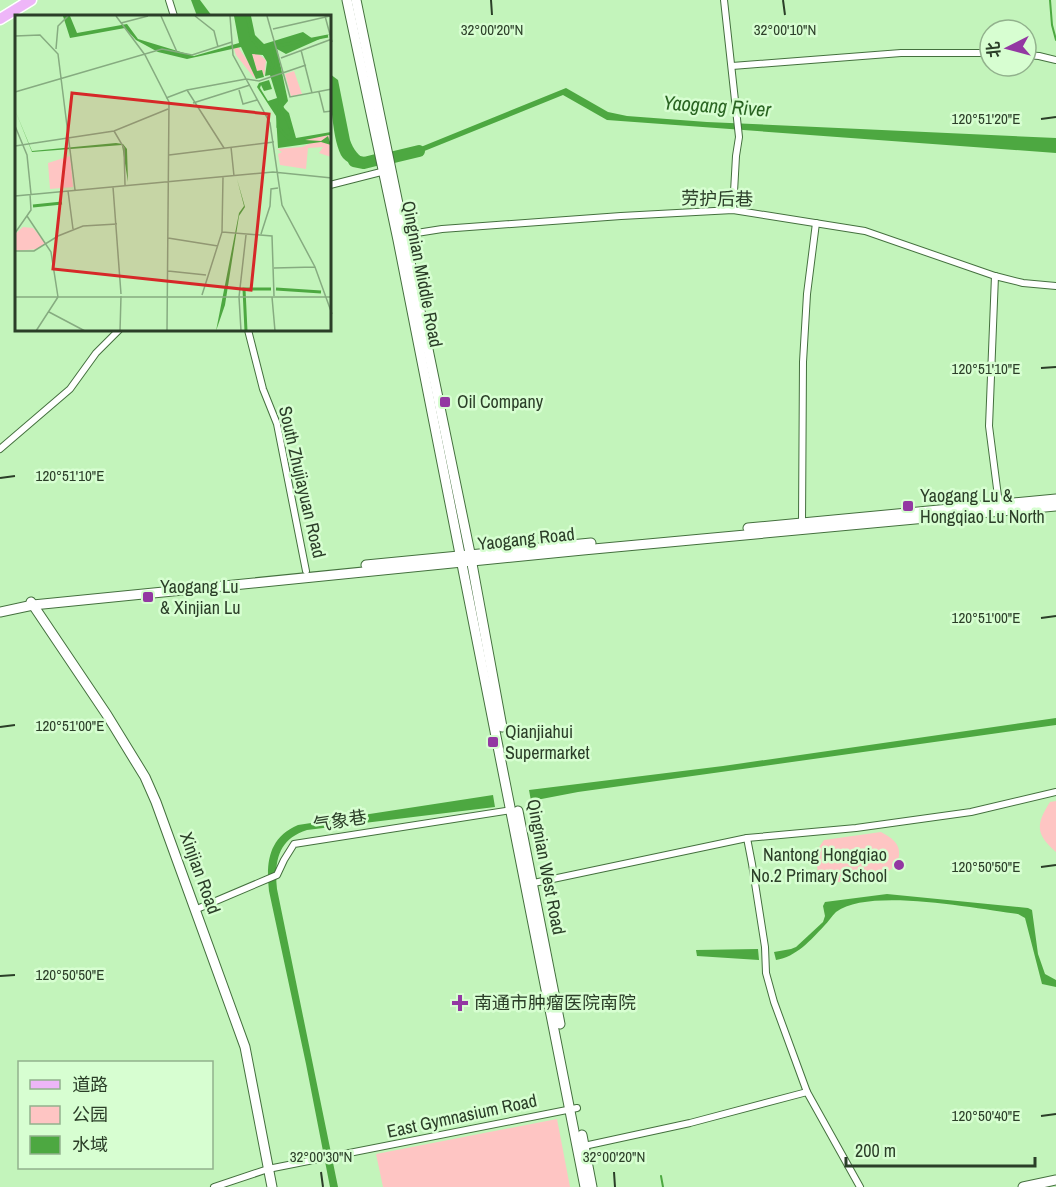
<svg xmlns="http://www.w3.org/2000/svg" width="1056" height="1187" font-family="'Archivo Narrow','Noto Sans SC',sans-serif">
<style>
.green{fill:#fec5c3}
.water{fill:#4da841}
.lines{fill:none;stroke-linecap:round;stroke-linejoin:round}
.stream{stroke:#4da841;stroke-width:2}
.river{stroke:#4da841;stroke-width:12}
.street-casing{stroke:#44703e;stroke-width:8}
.secondary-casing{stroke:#44703e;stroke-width:11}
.primary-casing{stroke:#fff;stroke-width:13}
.street{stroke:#fff;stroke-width:6}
.secondary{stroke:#fff;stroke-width:9}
.primary{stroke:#eeb6f8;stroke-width:10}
.ticks{fill:none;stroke:#2b3e28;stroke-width:2}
.poi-dot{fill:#9338a2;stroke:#d7fed1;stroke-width:2}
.labels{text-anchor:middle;stroke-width:5;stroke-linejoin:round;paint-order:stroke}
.street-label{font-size:18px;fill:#2b3e28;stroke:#d7fed1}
.poi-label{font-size:18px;fill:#2b3e28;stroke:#d7fed1;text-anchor:start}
.water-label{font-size:20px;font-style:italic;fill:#296421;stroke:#d7fed1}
.inset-river{fill:none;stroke:#4da841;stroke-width:3}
.inset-road{fill:none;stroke:#86ab80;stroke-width:1.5}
.view{fill:#d62828;fill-opacity:0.15;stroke:#d62828;stroke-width:3}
.inset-edge{fill:none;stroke:#2b3e28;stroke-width:3}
.ticks-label{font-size:15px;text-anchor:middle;fill:#2b3e28;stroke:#d7fed1;stroke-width:5;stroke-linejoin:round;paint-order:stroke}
</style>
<rect width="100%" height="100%" fill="#c3f4bb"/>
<g class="green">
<path d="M1056,801V852C1035,834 1036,824 1050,802Z"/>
<path d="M881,832C890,837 901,843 899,856C893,883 851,880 829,883L818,873L815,853L824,840Z"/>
<path d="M557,1119L570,1187H383L376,1154Z"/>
</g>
<g class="water">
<path d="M191,0H200L212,16H197Z"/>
<path d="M330,74L338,80L350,140C353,149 359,157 367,160L369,166C359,165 350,166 343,158C332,144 330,92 330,74Z"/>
<path d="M566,88L608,112L627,116L707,122L1056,138V153L607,120L563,95L407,158L406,153Z"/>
<path d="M1056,718V725L578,792L531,801L529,790L723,766Z"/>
<path d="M493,795L495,807L307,830C278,839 274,862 277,889L338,1187H330L306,1064L269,891C266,863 268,838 298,825Z"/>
<path d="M887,894L1028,908L1032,910L1038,954L1045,974L1056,980V987L1042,984L1025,918L1018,914C977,909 869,887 836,912C832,916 828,922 824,926C811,940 796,957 776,960L774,952L791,949L796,947L823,922L825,916L823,906L825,902Z"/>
<path d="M758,949L759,960L697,956L696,950Z"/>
</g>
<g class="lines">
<g class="stream">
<path d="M1050,0L1052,25L1056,40"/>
<path d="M661,1176L663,1187"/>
</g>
<g class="river">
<path d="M394,157L419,151"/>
<path d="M354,161L364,163L376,160"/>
</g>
<g class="street-casing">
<g id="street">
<path d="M169,0L174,16"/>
<path d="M724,0L739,137L736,156L733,210"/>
<path d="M1026,55L1039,56L1056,60"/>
<path d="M732,66L901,53H990"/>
<path d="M330,185L385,171"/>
<path d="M404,235L442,229L621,216L733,210L865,231L995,276L1023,283L1056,286"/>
<path d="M995,276L989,426L999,504"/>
<path d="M248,330L263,389L277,424L306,571"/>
<path d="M0,449L70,389L96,353L119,330"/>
<path d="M802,522L803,362L807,294L816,223"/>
<path d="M747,838L752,864L765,947L766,973L774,1002L807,1092L860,1187"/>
<path d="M529,884L747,838L856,828L971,812L1056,792"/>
<path d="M197,909L277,875L284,860L294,844L512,810"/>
<path d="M584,1146L690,1123L807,1092"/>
<path d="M214,1187L268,1169L577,1108"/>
</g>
</g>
<g class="secondary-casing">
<g id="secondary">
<path d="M347,0L398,240L585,1187"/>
<path d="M356,0L470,553L502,727"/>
<path d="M748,528L1056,499"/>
<path d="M366,565L591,543"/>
<path d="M31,602L107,715L145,777L156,802L245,1047L272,1187"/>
<path d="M0,612L33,605L583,550L1056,506"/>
<path d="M518,811L560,1024"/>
<path d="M582,1135L592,1187"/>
<path d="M1023,1187L1056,1180"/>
</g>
</g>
<g class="primary-casing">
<path id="primary" d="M0,19L31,0"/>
</g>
<use href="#street" class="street"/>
<use href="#secondary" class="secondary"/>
<use href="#primary" class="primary"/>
</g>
<path class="ticks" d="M491,0L492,15M783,0L785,15M1041,119L1056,117M1041,368L1056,367M0,478L15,476M1041,618L1056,616M0,727L15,725M1041,867L1056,865M0,976L15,975M1041,1116L1056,1114M321,1172L323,1187M614,1172L615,1187"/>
<g class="poi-dot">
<rect x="439" y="396" width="12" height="12" rx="3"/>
<rect x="902" y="500" width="12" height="12" rx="3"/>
<rect x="142" y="591" width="12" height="12" rx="3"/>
<rect x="487" y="736" width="12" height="12" rx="3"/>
<circle cx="899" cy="865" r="6"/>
<path d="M457 994h6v6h6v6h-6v6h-6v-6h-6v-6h6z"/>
</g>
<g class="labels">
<g class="street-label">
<text transform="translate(717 199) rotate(1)" y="6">劳护后巷</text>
<text transform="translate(422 274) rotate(79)" y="6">Qingnian Middle Road</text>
<text transform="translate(302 482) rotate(77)" y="6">South Zhujiayuan Road</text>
<text transform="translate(526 539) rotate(-6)" y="6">Yaogang Road</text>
<text transform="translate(340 821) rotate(-9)" y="6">气象巷</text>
<text transform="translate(546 867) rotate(79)" y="6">Qingnian West Road</text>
<text transform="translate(200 873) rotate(70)" y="6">Xinjian Road</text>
<text transform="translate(462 1116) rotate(-12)" y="6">East Gymnasium Road</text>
</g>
<g class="poi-label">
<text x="457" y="408">Oil Company</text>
<text x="920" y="502">Yaogang Lu &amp;<tspan x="920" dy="21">Hongqiao Lu North</tspan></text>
<text x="160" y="593">Yaogang Lu<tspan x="160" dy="21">&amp; Xinjian Lu</tspan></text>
<text x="505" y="738">Qianjiahui<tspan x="505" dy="21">Supermarket</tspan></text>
<text x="887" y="861" text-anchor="end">Nantong Hongqiao<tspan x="887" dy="21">No.2 Primary School</tspan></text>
<text x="474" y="1009">南通市肿瘤医院南院</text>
</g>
<g class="water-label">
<text transform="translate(717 106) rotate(4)" y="7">Yaogang River</text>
</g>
</g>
<g transform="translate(15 15)">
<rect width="316" height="316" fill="#c3f4bb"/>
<path d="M223,32L238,54L240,64L221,40L219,34ZM241,37L251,45L249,62L247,55L242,56L237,39ZM279,56L287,79L276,81L270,59ZM314,120L316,142L304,138L308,132L293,133L291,154L265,150L263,139L267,137L262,134L287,132L294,129L291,124ZM55,141L58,172L35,174L33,148ZM8,212L18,213L31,228L23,234L0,236V219Z" fill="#fec5c3"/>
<path d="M48,1H55L62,18L112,9L123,24L179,41L224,28L219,1H236L240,20L249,29L288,17L298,24L316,19L271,39L262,34L273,86L268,92L274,98L281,123L316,117V121L314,120L290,125L306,126L313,121L316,130L306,127L263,133L261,101L242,72L244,68L254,65L257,74L249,76L246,70L245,73L253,86L262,83L255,60L250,61L252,47L248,40L237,39L242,56L247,55L249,62L241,64L226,32L172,44L143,37L121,25L110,13L55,23ZM0,95L17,136L101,128L108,129L112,134L113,167L107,130L17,137ZM222,164L230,192L224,201L210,290L201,316L224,198L229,191Z" fill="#4da841"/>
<path class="inset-river" d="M232,1L237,24L254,45L261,63L265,83L263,112L273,123L277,117L267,92L259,34M262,31L313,21M18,191L47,188M261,274L306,277M231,316L229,274H256"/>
<path class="inset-road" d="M101,1L130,40L154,87L152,316M146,1L162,37M180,1L199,16L203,32M215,1L218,40L255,108L267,190L300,252L317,299M252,1L275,82L317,74M310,1L317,27M106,8L133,1M258,14L315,1M0,21L25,20L43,39L60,175M41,34L43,11L53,1M286,35L297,78M266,43L317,24M172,75L209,133M224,75L228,89L242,85M0,77L147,34L177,40L217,27M304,77L309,97L317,96M151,83L172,75L231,64L244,66L291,50M178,88L235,70M0,111L12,140L16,179M99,116L109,133L110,170M0,131L99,116L153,94M216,132L219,161M154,140L259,127M98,172L106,279M53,176L58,214M0,181L258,157L317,163M12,201L36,237L43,282L21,316M207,217L257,221L259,281M0,218L16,195L15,179M246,219L255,191L256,174L263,173M153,223L203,231M0,236H19L43,221L68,211L102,209M259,253L300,252M153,256L191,260M187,280L207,217L208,162M0,282H317M257,282L260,316M34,297L70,316M105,316L106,281M226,316L224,282L231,220"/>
<path class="view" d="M57,78L254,99L236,275L38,254Z"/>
<rect width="316" height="316" class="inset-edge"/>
</g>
<g class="ticks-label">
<text x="492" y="35">32°00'20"N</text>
<text x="785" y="35">32°00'10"N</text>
<text x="986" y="124">120°51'20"E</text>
<text x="986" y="374">120°51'10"E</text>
<text x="70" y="481">120°51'10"E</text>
<text x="986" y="623">120°51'00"E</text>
<text x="70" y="731">120°51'00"E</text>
<text x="986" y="872">120°50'50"E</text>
<text x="70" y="980">120°50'50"E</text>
<text x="986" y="1121">120°50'40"E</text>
<text x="321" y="1162">32°00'30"N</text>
<text x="614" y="1162">32°00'20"N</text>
</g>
<rect x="18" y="1061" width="195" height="108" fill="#d7fed1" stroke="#92b18d" stroke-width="1.5"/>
<rect x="30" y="1080" width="30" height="9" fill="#eeb6f8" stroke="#92b18d" stroke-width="1.5"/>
<text x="72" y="1091" font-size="18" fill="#2b3e28">道路</text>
<rect x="30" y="1106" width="30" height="18" fill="#fec5c3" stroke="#92b18d" stroke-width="1.5"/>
<text x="72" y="1121" font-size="18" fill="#2b3e28">公园</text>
<rect x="30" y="1136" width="30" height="18" fill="#4da841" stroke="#92b18d" stroke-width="1.5"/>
<text x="72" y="1151" font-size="18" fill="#2b3e28">水域</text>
<g transform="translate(1008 48) rotate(264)"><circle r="28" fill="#d7fed1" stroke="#92b18d" stroke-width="1.5"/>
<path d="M0-4.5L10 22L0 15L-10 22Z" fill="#9338a2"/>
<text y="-9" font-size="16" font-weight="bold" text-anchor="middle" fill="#2b3e28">北</text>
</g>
<path d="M846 1157v9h189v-9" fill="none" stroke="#2b3e28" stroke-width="3"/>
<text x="855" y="1157" font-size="18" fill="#2b3e28" stroke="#d7fed1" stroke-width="4.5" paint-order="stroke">200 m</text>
</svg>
